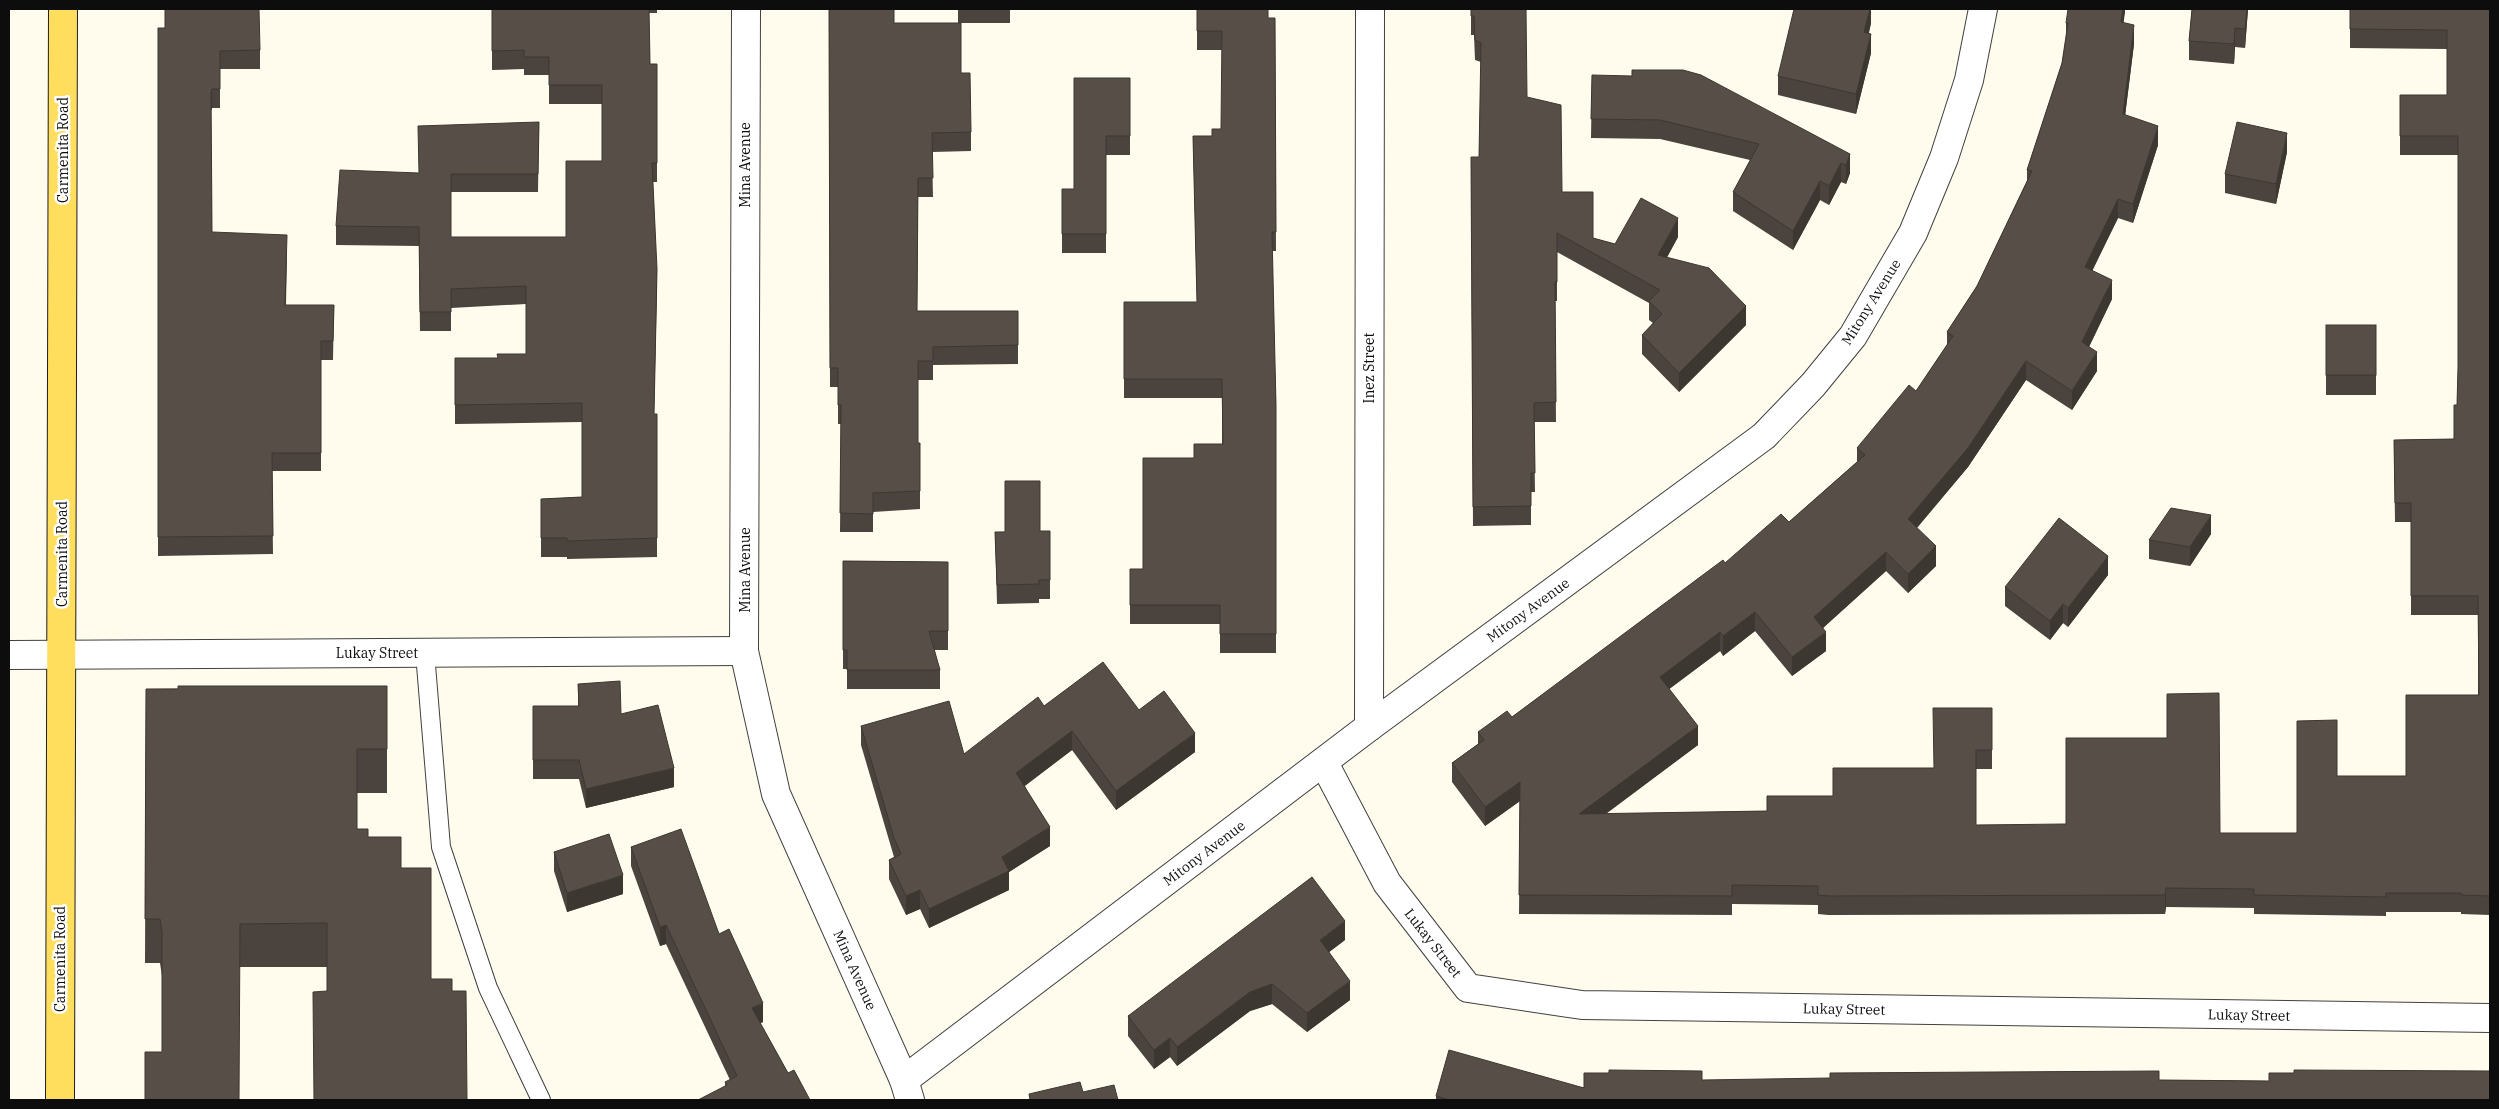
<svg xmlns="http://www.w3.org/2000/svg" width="2499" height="1109" font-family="'IBM Plex Serif',serif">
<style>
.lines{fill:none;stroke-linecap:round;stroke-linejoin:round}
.service-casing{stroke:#404040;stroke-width:20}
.minor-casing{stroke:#404040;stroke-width:30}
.primary-casing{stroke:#1e1e1e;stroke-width:30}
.service{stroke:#fff;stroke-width:18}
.minor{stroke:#fff;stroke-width:28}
.primary{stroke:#ffde5d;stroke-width:28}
.wall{fill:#4b433e}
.shaded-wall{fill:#3d3732}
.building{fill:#574e48;stroke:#3d3732}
.labels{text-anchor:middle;stroke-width:5;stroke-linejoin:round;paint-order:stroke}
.street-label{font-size:14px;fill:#0d0d0d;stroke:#fff}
</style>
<rect width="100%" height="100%" fill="#fffced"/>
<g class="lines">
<g class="service-casing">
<path id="service" d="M425,653L441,847L488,988L541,1100"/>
</g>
<g class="minor-casing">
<g id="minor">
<path d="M746,9L744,651L776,794L904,1080L910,1100"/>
<path d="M9,655L744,651"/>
<path d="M1369,727L1370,9"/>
<path d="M1324,763L1387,883L1468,988L1582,1005L2490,1018"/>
<path d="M904,1080L1369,727L1764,436L1813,385L1853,336L1913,233L1944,158L1969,80L1983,9"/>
</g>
</g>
<g class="primary-casing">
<path id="primary" d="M60,1100L63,9"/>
</g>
<use href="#service" class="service"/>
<use href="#minor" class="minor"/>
<use href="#primary" class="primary"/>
</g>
<g class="wall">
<path d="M492,9H657V13H649L650,64H657V182H653L657,287L654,414H657V557L567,559V557H541V499L582,497V422L455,424V358H498L526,354V304L451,308V331H420L419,246L336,245V226L419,173L539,122L538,192H451V237H566L602,161V104H549V75H524V69L492,70Z"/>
<path d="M829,9L894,23L961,73L971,132V151L932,152L933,197H918L917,311H1018V364L933,365V380H918V443H920V509L873,512V532H840L841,424H838V387H830Z"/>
<rect x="958" y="9" width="52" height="14"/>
<path d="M1197,9L1269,18H1275L1276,251H1272L1276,406V653H1220V624H1130V569H1143L1194,458L1222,444V398H1124V302H1197L1193,136H1212L1221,129L1222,116V50H1197Z"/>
<path d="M1471,9L1527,97L1562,192L1593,238L1615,244L1678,237L1667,257L1746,325L1679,392L1642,354V335L1653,323L1649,320V303L1557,252V301H1555L1556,422H1534L1535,492H1531V525L1473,526L1471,157H1479L1481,62L1475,60L1474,35H1471Z"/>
<path d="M1871,9V23L1869,33L1871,53L1856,114L1778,95V76Z"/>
<path d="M2125,9L2123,23L2134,44L2125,115L2158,145L2133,223L2118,218L2092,270L2112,299L2089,347L2097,371L2072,410L2026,380L1968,467L1917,528L1936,566L1908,593L1886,571L1823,628L1826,651L1792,676L1755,631L1723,656L1720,651L1669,689L1698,745L1606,814L1767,811L1833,796L1934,768L1992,708V769H1976V825L2220,833H2297L2337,776H2406L2478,695V615H2411V522H2395L2394,440L2454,439L2457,405L2458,368V155H2400V95H2447V49L2350,48V9H2490V915L2461,914V912H2386V916L2254,914V908L2166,907L2165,914L1828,915L1818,914V905L1732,904V915L1519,914L1520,801L1485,826L1452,782V763L1478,744V732L1512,717L1725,563L1789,522L1857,462V448L1916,391L1947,345V332L1977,286L2027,181V170L2062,63L2066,37V23Z"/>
<path d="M2192,9H2248L2245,48L2235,47L2234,64L2189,60V41Z"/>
<path d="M158,28H165L260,50V69H220V108H212L211,110L212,232L287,253L286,305H334L333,360H321V471H272L273,554L158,556Z"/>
<path d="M1592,75L1850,154V173L1846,184L1841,182L1829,205L1820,200L1793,250L1733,211V192L1750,160L1660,139L1591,138Z"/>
<path d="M1130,78V155H1106V253H1062V189H1074Z"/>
<path d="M2287,152L2276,204L2225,193V174Z"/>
<rect x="2326" y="325" width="50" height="70"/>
<path d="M1050,531V599H1039V603L997,604L995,532Z"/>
<path d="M2211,534L2190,566L2149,559V540Z"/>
<path d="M843,561L948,562V650H934L940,670V689H847V669H843Z"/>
<path d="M2108,575L2068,627L2063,623L2050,640L2005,606V587Z"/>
<path d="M578,684L621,714L674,787L586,808L579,779H533V706H578Z"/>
<path d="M387,686V793H357L327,991V967H240L162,1052V976L160,963H145L146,689Z"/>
<path d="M1044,706L1139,710L1195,752L1116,810L1072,750L1025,786L1050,846L1009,872V890L929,928L920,909L906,915L889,879V860L894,857L861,745V726L964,754Z"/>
<path d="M631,847L719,934L763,1022L760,1023L788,1073L725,1086V1082L730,1080L666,944L660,946L631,866Z"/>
<path d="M554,852L623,894L567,912L554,871Z"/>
<path d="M1345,940L1329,952L1350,1000L1307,1032L1272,1004L1250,1011L1177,1066L1170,1057L1154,1069L1128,1036V1016Z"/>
<path d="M1702,1080H2159L2269,1081L2490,1100H1436V1096Z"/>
</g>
<g class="shaded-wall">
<path d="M1870,9H1871V23L1864,51V32Z"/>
<path d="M2123,9H2125V12L2121,42V22Z"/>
<path d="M2247,9H2248L2245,48V29Z"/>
<path d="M2134,25V44L2123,133V114Z"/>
<path d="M2235,28V47L2234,64V44Z"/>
<path d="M1871,34V53L1856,114V94Z"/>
<path d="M212,89V108L211,111V92Z"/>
<path d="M2158,126V145L2133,223V204Z"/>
<path d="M2287,133V152L2276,204V184Z"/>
<path d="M1850,154V173L1846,184V165Z"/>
<path d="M1841,163V182L1829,205V186Z"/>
<path d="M1820,181V200L1793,250V231Z"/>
<path d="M2118,199V218L2085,286V267Z"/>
<path d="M1678,218V237L1658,274V255Z"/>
<path d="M2112,280V299L2082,361V342Z"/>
<path d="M1746,306V325L1679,392V373Z"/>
<path d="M2097,352V371L2072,410V391Z"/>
<path d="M2026,361V380L1968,467L1908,538V519Z"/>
<path d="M2211,515V534L2190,566V547Z"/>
<path d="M1936,546V566L1908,593V574Z"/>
<path d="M1886,552V571L1814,636V617Z"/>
<path d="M2108,556V575L2068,627V608Z"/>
<path d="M2063,604V623L2050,640V621Z"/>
<path d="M1755,612V631L1723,656V636Z"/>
<path d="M1720,632V651L1660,696V677Z"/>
<path d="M1826,632V651L1792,676V657Z"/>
<path d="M1698,726V745L1579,833V814Z"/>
<path d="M1072,731V750L1016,792V773Z"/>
<path d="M1195,733V752L1116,810V791Z"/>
<path d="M674,768V787L586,808V789Z"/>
<path d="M1520,782V801L1485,826V807Z"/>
<path d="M1050,827V846L1009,872V890L929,928V909L1002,857Z"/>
<path d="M623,875V894L567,912V893Z"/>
<path d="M2166,888V907L2165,914V895Z"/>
<path d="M920,890V909L906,915V896Z"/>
<path d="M1345,921V940L1320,959V940Z"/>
<path d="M666,925V944L660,946V927Z"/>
<path d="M1350,981V1000L1307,1032V1013Z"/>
<path d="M1272,984V1004L1250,1011L1177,1066V1047L1250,992Z"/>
<path d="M763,1003V1022L752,1027V1008Z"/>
<path d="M1170,1038V1057L1154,1069V1050Z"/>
</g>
<g class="building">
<path d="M165,9H259L260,50L220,51V89H212L211,92L212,232L287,235L285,305H334L333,341H321V453H272L273,536L158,537V28H165Z"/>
<path d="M492,9H649L650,64H657V163H652L657,269L654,414H657V538L567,541V538H541V499L582,497V403L455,405V358H498L497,354H526V286L451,289V312H420L419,227L336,226L340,170L419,173L418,126L539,122L538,174H451V237H566V161H602V85H549V57H524V50L492,51Z"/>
<path d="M829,9H894V23H961V73H970L971,132L932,133L933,178H918L917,311H1018V345L933,347V361H918V443H920V491L873,493V514L840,513L841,405H838V368H830Z"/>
<path d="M1197,9H1268V18H1275L1276,232H1272L1276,406V634H1220V605H1130V569H1143V458H1194V444H1223L1222,379H1124V302H1197L1193,136H1212V129H1221L1222,31H1197Z"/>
<path d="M1471,9H1526L1527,97L1561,105L1562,192H1593V238L1615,244L1641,198L1678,218L1658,255L1709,268L1746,306L1679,373L1642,335L1662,314L1649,301L1660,290L1557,233V282H1555L1556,402L1534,403L1535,473H1531V506L1473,507L1471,157H1479L1481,43L1475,40L1474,16H1471Z"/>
<path d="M1794,9H1870L1864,32L1871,34L1856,94L1778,76Z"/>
<path d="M2068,9H2123L2121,22L2134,25L2123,114L2158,126L2133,204L2118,199L2085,267L2112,280L2082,342L2097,352L2072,391L2026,361L1968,448L1908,519L1936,546L1908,574L1886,552L1814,617L1826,632L1792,657L1755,612L1723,636L1720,632L1660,677L1698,726L1579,814L1767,811V796H1833V768H1934L1933,708H1992V750H1976V825L2066,824V738H2167V694L2219,693L2220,833H2297V721L2337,720V776H2406V695H2479L2478,596H2411V503H2395L2394,440L2454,439V405H2457L2458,368V136H2400V95H2447V30L2350,29V9H2490V896L2461,895V893H2386V897L2254,895V889L2166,888L2165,895L1828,896L1818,895V886L1732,885V896L1519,895L1520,782L1485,807L1452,763L1484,740L1478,732L1507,711L1512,717L1723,560L1725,563L1781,514L1789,522L1865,455L1857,448L1909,385L1916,391L1953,336L1947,332L1977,286L2032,171L2027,170L2062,63L2068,23H2066Z"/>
<path d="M2192,9H2247L2245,29L2235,28L2234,44L2189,41Z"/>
<path d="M1632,70H1683L1701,75L1850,154L1846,165L1841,163L1829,186L1820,181L1793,231L1733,192L1759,144L1660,120L1591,119L1592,75L1632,76Z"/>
<path d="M1074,78H1130V136H1106V234H1062V189H1074Z"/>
<path d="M2237,122L2287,133L2276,184L2225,174Z"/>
<rect x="2326" y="325" width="50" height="50"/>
<path d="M1005,481H1040V531H1050V580H1039V584L997,585L995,532H1005Z"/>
<path d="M2171,508L2211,515L2190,547L2149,540Z"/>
<path d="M2059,518L2108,556L2068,608L2063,604L2050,621L2005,587Z"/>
<path d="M843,561L948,562V631H929L940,670H847V650H843Z"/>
<path d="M1103,662L1139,710L1164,691L1195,733L1116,791L1072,731L1016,773L1050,827L1002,857L1009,871L929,909L920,890L906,896L889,860L901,854L894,838L861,726L949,701L964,754L1038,697L1044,706Z"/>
<path d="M620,681L621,714L658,705L674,768L586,789L579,760H533V706H579L578,684Z"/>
<path d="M178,686H387V749H357V829H368V837H401V868H431V979H452V991H466L467,1100H314L313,992L327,991V923L240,924L239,1100H145V1052H162V932L160,919H145L146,689H178Z"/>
<path d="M681,829L719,934L729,929L763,1003L752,1008L788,1073L794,1070L810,1100H698L727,1085L725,1082L737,1076L666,925L660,927L631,847Z"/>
<path d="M609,834L623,875L567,893L554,852Z"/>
<path d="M1312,877L1345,921L1320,940L1350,981L1307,1013L1272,984L1250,992L1177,1047L1170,1038L1154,1050L1128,1016Z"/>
<path d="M1449,1050L1584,1088V1073H1609V1070L1702,1071V1080L1830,1078V1073L2159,1071V1080L2269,1081V1073H2294V1070L2490,1071V1100H1449L1436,1096Z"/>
<path d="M1080,1082L1083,1092L1114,1085L1118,1100H1030L1029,1094Z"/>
</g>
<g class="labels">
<g class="street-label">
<text transform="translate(63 150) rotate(-90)" y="5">Carmenita Road</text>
<text transform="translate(745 165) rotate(-90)" y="5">Mina Avenue</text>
<text transform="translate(1871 302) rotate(-58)" y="5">Mitony Avenue</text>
<text transform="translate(1369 368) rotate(-90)" y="5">Inez Street</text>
<text transform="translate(62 554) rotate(-90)" y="5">Carmenita Road</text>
<text transform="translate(745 570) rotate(-90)" y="5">Mina Avenue</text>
<text transform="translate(1528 610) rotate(-36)" y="5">Mitony Avenue</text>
<text x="377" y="658">Lukay Street</text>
<text transform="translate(1204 853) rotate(-37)" y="5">Mitony Avenue</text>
<text transform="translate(1433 943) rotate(52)" y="5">Lukay Street</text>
<text transform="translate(60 959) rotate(-90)" y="5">Carmenita Road</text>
<text transform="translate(855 970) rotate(66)" y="5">Mina Avenue</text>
<text transform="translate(1844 1009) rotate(1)" y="5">Lukay Street</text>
<text transform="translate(2249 1015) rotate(1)" y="5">Lukay Street</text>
</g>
</g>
<rect width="2499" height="1109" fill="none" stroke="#0d0d0d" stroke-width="20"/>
</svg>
